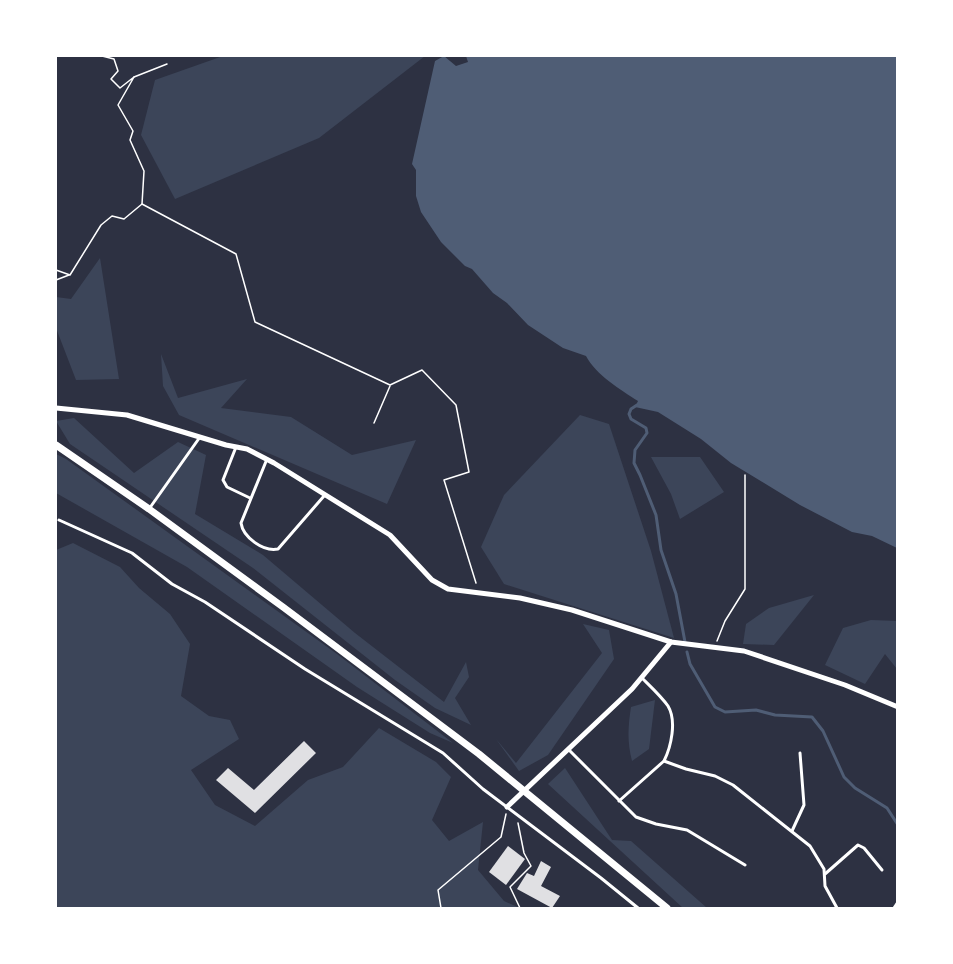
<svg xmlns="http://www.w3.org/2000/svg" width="953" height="964" font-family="Roboto,sans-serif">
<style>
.green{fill:#3c4559}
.water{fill:#4f5d75}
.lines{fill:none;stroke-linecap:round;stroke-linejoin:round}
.stream{stroke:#4f5d75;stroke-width:3}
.building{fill:#e0e0e3}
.path{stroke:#fff;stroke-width:1.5}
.service{stroke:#fff;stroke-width:3}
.minor{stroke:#fff;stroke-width:5}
.tertiary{stroke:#fff;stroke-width:7}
</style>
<rect width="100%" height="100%" fill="#2d3142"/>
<g class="green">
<path d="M223,56H425L319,138L175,199L141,135L155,80Z"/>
<path d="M100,258L119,379L76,380L56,328V297L71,299Z"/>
<path d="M161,354L178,398L247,379L221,408L291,417L352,455L416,440L387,504L179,415L163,386Z"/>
<path d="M580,415L609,424L651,551L674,638L504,584L481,547L504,495Z"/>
<path d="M74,418L134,473L178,442L206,455L195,514L263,555L355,633L444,702L466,662L469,677L455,698L471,725L435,708L395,680L253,568L70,444L56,421Z"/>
<path d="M56,454L66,459L337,654L453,743L430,733L357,687L187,567L56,493Z"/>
<path d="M651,457H700L724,492L680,519L671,494Z"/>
<path d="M73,543L120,567L139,588L170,614L190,644L181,696L209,716L230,720L239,739L191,770L215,805L255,826L308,780L343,767L379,728L436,762L451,777L432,820L449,841L483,822L478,870L504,901L520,908H56V550Z"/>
<path d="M814,595L774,645L743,644L746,624L769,608Z"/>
<path d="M871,620L897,621V669L885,654L865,684L825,665L843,628Z"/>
<path d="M583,624L609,630L614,659L548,755L519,771L496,739L516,763L602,653Z"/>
<path d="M655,700L649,749L632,761C627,742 628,726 631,707Z"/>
<path d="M565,768L612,840L631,841L707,908H683L548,784Z"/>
</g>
<path class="water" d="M444,56L456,66L468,62L466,56H897V548L872,536L852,532L800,505L731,463L701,439L658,412L635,407L638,401C621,390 596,375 586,356L563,348L528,325L507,303L493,293L472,269L465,266L441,242L421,212L416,196V170L412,164L435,61Z"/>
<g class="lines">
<g class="stream">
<path d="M637,405L631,409L629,414L631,419L646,428L647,433L635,450L634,463L640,475L656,515L661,550L676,594L685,642"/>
<path d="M687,652L690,664L715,707L725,712L756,710L775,715L812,717L823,731L844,777L855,788L887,808L898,825"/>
</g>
</g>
<g class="building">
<path d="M304,741L316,753L255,813L216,780L228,768L254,790Z"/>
<path d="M508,846L525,859L506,885L489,872Z"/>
<path d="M541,861L551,867L541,886L560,896L552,908L517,889L527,873L534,876Z"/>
</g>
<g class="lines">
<g class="path">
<path d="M134,77L167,64"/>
<path d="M142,204L236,254L255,322L390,385L422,370L456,405L469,472L444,480L476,583"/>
<path d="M56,270L70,275L101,225L112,216L124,219L142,204L144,171L130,140L133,131L118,105L134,77L120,88L111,79L118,71L114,59L102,56"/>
<path d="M56,280L69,275"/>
<path d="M374,423L390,386"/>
<path d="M717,641L725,621L745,589V475"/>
<path d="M518,823L524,853L531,866L510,887L520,908"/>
<path d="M441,908L438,890L501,837L506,814"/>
</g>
<g class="service">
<path d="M236,447L223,480L227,487L250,498"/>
<path d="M267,459L241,523C243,537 263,552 278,549L324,496"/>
<path d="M149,509L200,437"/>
<path d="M59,520L132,553L172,584L205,602L305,669L443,753L483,789L601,878L638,908"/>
<path d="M568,749L636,817L656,824L687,830L745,865"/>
<path d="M664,761L686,769L715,776L733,785L810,846L824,869L825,886L837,908"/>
<path d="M619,801L664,761C671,747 677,721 668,706C661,696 650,686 642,678"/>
<path d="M792,831L804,805L800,753"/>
<path d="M825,874L858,845L864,848L882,870"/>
<path d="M894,908L898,902"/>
</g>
<g class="minor">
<path d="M56,408L127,415L226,445L247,449L274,463L390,535L432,580L448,589L520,598L572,610L671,642L744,651L845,685L898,707"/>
<path d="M507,807L632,689L671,642"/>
</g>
<path class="tertiary" d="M56,445L149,509L283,607L479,754L667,908"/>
</g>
<rect width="953" height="964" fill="none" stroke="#ffffff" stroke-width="114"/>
</svg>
